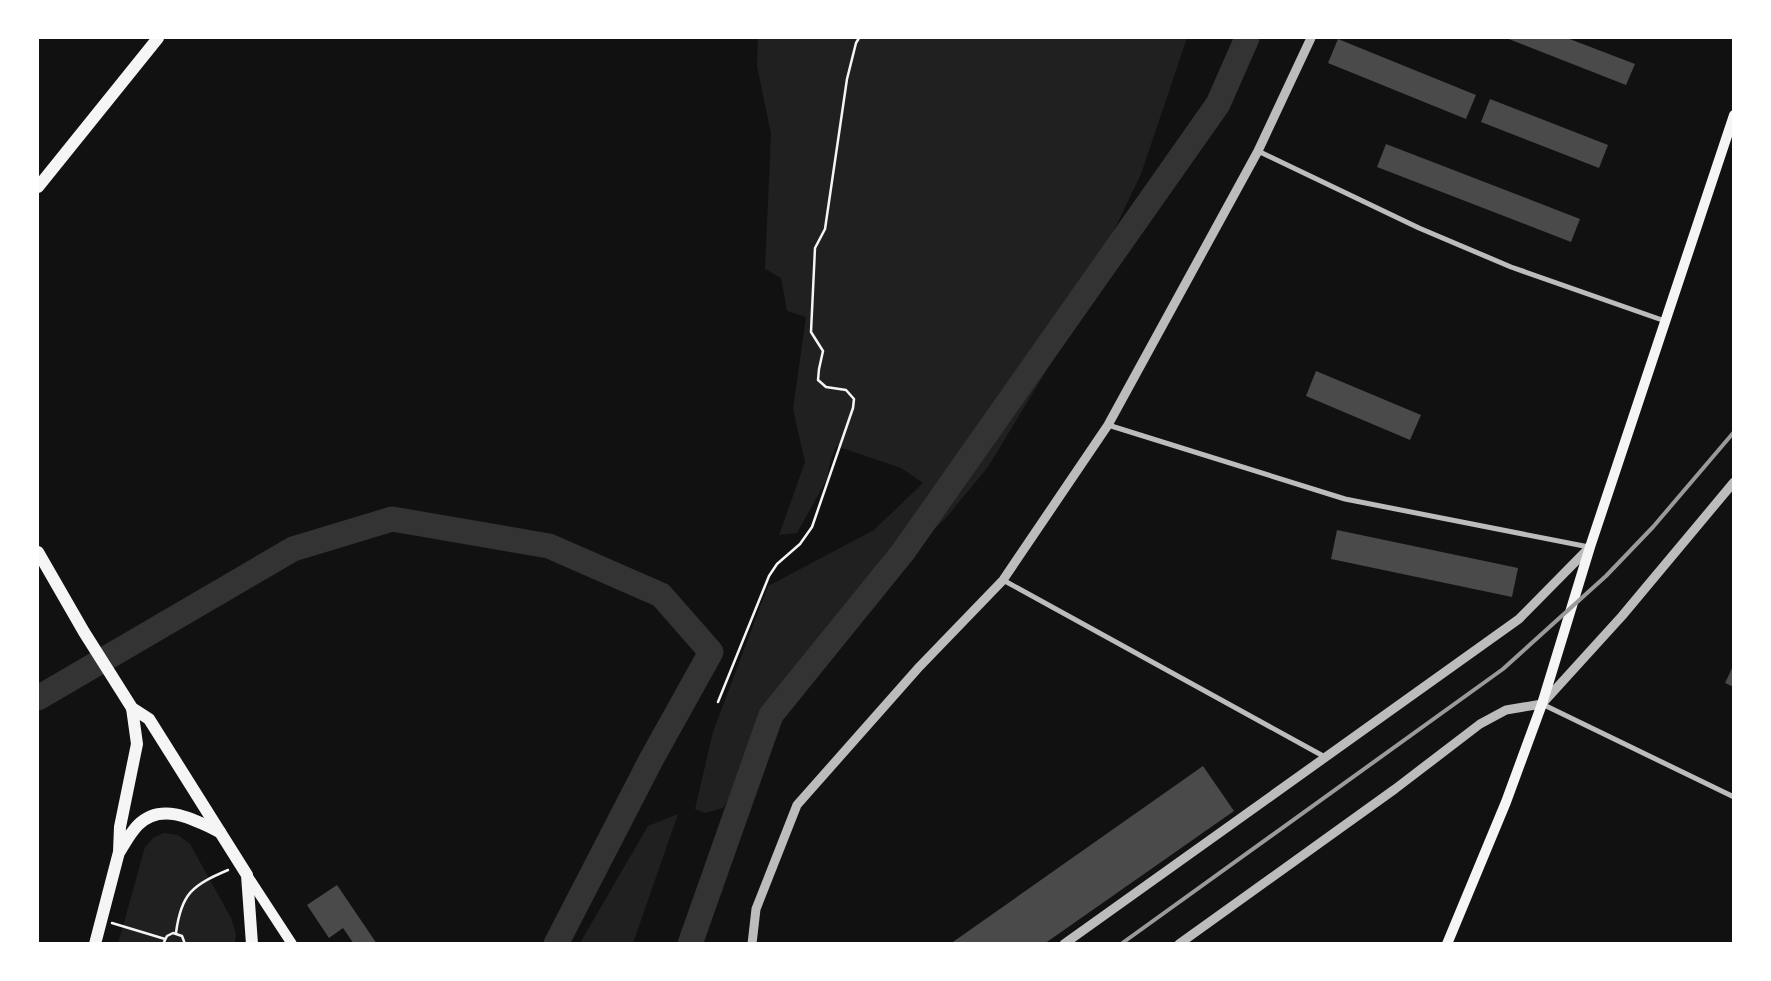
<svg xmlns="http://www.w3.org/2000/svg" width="1771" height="981" font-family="'Noto Serif',serif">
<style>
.green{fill:#202020}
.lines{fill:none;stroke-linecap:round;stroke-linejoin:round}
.river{stroke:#333;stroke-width:25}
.building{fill:#4a4a4a}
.path{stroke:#f5f5f5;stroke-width:2.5}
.minor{stroke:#bcbcbc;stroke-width:5}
.tertiary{stroke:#bcbcbc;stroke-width:9}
.secondary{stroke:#f5f5f5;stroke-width:10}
.trunk{stroke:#f5f5f5;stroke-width:12}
.rail{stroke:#9a9a9a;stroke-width:4}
</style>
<rect width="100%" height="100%" fill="#111"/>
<g class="green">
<path d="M758,38H1187L1141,174L1048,368L988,467L945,519L842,613L832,626L723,808L705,813L695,809L713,732L768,586L874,530L923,483L901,468L836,446L830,462L827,479L797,533L779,535L805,462L793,409L806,317L787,311L781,278L765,269L771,134L757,66Z"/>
<path d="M678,814L633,943H580L648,826Z"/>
<path d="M164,833L178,835L190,844L231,918L236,934L235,943L118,944L145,847L153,838Z"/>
</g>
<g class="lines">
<g class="river">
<path d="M38,698L293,549L392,519L549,546L661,595L711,652L652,758L556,944"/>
<path d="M690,944L771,715L903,552L1218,104L1247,38"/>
</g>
</g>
<g class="building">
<path d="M1506,38H1567L1635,64L1626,85Z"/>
<path d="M1338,39L1476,95L1466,119L1328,63Z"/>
<path d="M1490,99L1608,145L1599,168L1481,122Z"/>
<path d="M1386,144L1580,219L1571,242L1377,167Z"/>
<path d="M1316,371L1421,415L1410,440L1306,396Z"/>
<path d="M1337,530L1518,568L1512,597L1331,559Z"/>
<path d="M1734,664V687L1725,683Z"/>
<path d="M1203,766L1234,811L1044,944H950Z"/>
<path d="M337,885L377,944H354L343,928L329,938L307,905Z"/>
</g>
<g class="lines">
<g class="path">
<path d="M718,702L769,576L777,564L800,544L812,527L853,408L854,399L846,390L826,387L818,380L819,369L823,351L811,332L815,248L825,229L847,79L856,43L859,38"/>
<path d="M112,923L165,939"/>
<path d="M176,933C181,893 193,885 228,870"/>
<path d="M163,944L167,936L173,933L182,936L185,944"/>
</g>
<g class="minor">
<path d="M1258,151L1419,228L1511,267L1665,321"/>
<path d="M1108,425L1345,499L1589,547"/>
<path d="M1003,580L1325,757"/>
<path d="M1542,704L1734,797"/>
</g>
<g class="tertiary">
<path d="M752,944L756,909L797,805L920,666L1003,580L1108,425L1258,151L1311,38"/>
<path d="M1064,944L1519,619L1590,547"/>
<path d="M1179,944L1395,789L1480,724L1506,710L1542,704L1622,616L1734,482"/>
</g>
<g class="secondary">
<path d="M247,875L292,944"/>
<path d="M1447,944L1506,802L1542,704L1590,547L1734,115"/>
</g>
<g class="trunk">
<path d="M38,187L158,38"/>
<path d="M38,552L84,632L132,708L149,719L247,875L252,944"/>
<path d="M120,851C125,843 131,832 138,825C162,801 195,820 220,832"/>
<path d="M95,944L119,852L120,827L137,744L132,708"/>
</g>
<path class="rail" d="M1121,944L1503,669L1606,576L1653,527L1734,432"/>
</g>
<rect width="1771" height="981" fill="none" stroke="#ffffff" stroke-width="78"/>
</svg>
